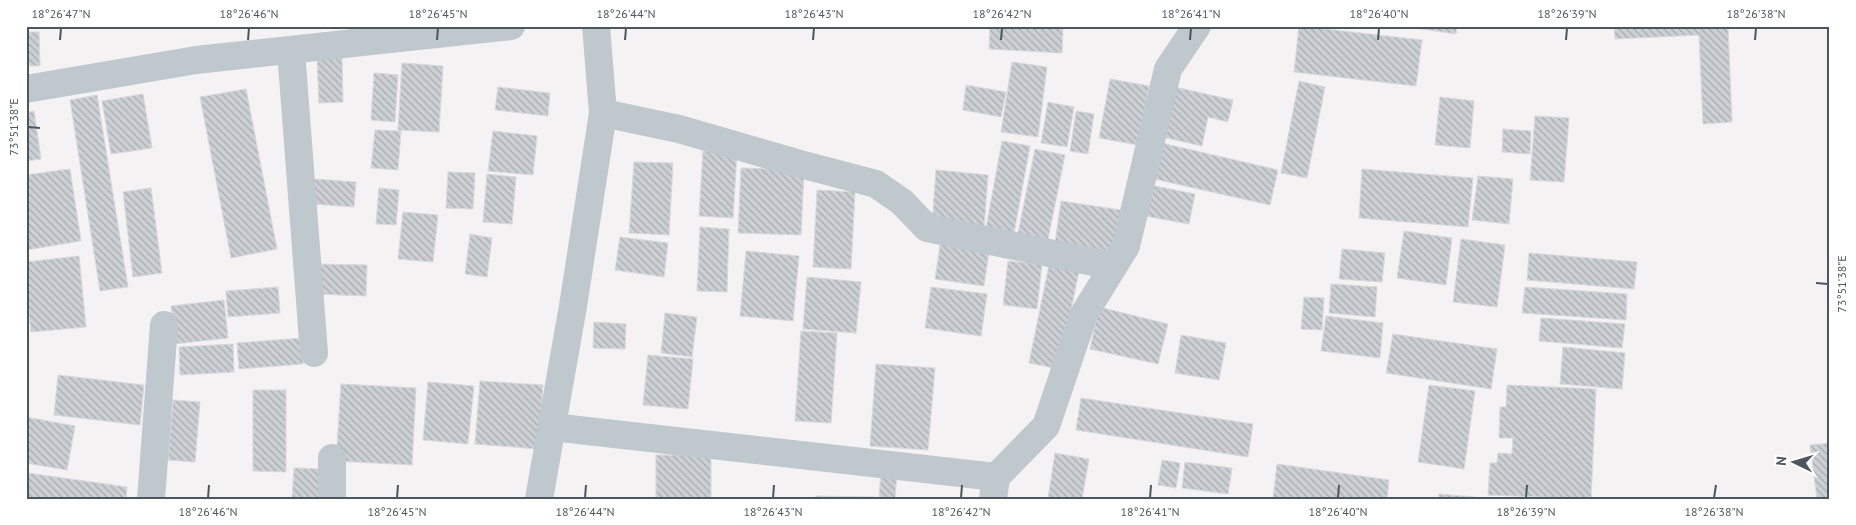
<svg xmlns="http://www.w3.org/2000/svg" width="1856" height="525" font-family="'PT Sans',sans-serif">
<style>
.building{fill:url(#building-back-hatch);stroke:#d7d9dd}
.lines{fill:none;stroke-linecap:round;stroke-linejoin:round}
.minor{stroke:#bfc8cd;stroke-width:28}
.ticks{fill:none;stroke:#4b575f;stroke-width:2}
.neatline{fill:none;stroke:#4b575f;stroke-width:2}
.ticks-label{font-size:12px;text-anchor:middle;fill:#4b575f}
</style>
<defs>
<pattern id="building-back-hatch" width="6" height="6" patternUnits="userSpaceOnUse" patternTransform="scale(1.25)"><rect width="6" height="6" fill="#ccd0d4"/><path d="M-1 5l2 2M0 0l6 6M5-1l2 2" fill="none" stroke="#a8acaf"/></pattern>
</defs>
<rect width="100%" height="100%" fill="#f4f2f2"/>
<g class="building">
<path d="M990,26H1063L1062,53L989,49Z"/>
<path d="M1299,26L1422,40L1416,86L1294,72Z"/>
<path d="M1401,26H1457L1456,34Z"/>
<path d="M1614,26H1728L1732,122L1703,124L1699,35L1615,39Z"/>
<path d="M26,32H39L40,66H26Z"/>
<path d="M342,57L343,102L319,103L317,58Z"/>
<path d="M1012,62L1047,67L1038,137L1001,132Z"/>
<path d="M402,63L443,66L439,132L398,130Z"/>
<path d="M374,73L398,75L395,122L371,120Z"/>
<path d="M1110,79L1149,86L1138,145L1099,138Z"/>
<path d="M1299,81L1325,87L1307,178L1281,173Z"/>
<path d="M966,85L1006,92L1001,117L963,110Z"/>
<path d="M1170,86L1233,100L1228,122L1208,117L1202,146L1158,136Z"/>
<path d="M498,87L550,93L548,116L495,110Z"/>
<path d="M246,89L277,249L231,258L200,97Z"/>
<path d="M143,94L152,148L111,154L102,101Z"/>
<path d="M97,95L128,287L100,291L70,100Z"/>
<path d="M1440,97L1474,101L1470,148L1435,145Z"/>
<path d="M1048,102L1074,107L1067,147L1041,143Z"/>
<path d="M34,111L41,159L26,161V113Z"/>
<path d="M1076,111L1094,114L1088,154L1070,151Z"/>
<path d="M1535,116L1569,118L1564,182L1530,180Z"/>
<path d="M1503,129L1531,131L1530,154L1502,152Z"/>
<path d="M375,130L401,131L398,170L371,168Z"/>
<path d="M493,131L537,136L533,175L488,171Z"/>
<path d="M1002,141L1030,146L1014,233L986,228Z"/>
<path d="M1153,141L1278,170L1270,205L1145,177Z"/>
<path d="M1035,149L1065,155L1047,244L1017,238Z"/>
<path d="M703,151L737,153L733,218L699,216Z"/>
<path d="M634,162L673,163L669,235L629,233Z"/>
<path d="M741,168L804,170L801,235L738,233Z"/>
<path d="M70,169L81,241L26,250V175Z"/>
<path d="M1362,169L1473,178L1468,227L1359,218Z"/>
<path d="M936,170L988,175L984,229L932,224Z"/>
<path d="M448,172L475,173L473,209L446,208Z"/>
<path d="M487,174L516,177L512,224L483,222Z"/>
<path d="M1478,176L1513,179L1509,224L1472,220Z"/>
<path d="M315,179L356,182L354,207L313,204Z"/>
<path d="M1145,184L1195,194L1189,224L1139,215Z"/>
<path d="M151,188L162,273L133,277L123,192Z"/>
<path d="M379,188L399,190L396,225L376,224Z"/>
<path d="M817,190L855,192L851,269L813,267Z"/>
<path d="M1061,201L1121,210L1115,252L1055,243Z"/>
<path d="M403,212L438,215L433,262L398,259Z"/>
<path d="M700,227L729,229L727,292L697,291Z"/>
<path d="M1404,231L1452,238L1446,285L1397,278Z"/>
<path d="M470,234L492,238L487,277L465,274Z"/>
<path d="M620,237L668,243L664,277L615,270Z"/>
<path d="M941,238L990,245L984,286L935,279Z"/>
<path d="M1461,239L1505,245L1497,307L1453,302Z"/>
<path d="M1342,249L1385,253L1382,282L1339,279Z"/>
<path d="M746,251L799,256L793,321L740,316Z"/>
<path d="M1529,253L1637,262L1634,289L1527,280Z"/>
<path d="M79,256L86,327L31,332L26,287V262Z"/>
<path d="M1050,260L1080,266L1059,369L1029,363Z"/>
<path d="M1008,261L1042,264L1037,309L1003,305Z"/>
<path d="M315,264L367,265L366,296L314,294Z"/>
<path d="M807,277L861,282L856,333L803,329Z"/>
<path d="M1331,284L1377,287L1375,317L1329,313Z"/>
<path d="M278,287L280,313L228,317L226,291Z"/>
<path d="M931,287L987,294L981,336L925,328Z"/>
<path d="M1525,287L1627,294L1626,320L1522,313Z"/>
<path d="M1304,297L1324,298L1322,330L1301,329Z"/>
<path d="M224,300L228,338L174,344L171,306Z"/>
<path d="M1099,307L1168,324L1158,364L1090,349Z"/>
<path d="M665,313L697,317L692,357L661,353Z"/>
<path d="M1326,316L1383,323L1380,358L1321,351Z"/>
<path d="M1541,318L1625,324L1622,348L1539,341Z"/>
<path d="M594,322L626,324L625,349L593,348Z"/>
<path d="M801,331L837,333L831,423L795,421Z"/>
<path d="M1393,334L1497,349L1491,389L1386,373Z"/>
<path d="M1181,335L1226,343L1219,380L1175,373Z"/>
<path d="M302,338L303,364L239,369L237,343Z"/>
<path d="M233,344L234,372L180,375L179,347Z"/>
<path d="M1563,347L1625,353L1622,389L1560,384Z"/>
<path d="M648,355L693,359L688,409L643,405Z"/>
<path d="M876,364L935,368L928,450L870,446Z"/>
<path d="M58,375L144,385L140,425L54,415Z"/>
<path d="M480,381L543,385L538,449L475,444Z"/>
<path d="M428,382L474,386L468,444L423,440Z"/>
<path d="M341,384L416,388L412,465L336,461Z"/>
<path d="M1429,385L1475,391L1464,469L1418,462Z"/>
<path d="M1507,385L1596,389L1591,499L1488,495L1490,463H1497L1498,453L1512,454L1513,438H1499L1500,407H1506Z"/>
<path d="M253,390H286V472L253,471Z"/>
<path d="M1081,398L1253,424L1248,457L1076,430Z"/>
<path d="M173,400L200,402L195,462L168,460Z"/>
<path d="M26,417L75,426L67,470L26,463Z"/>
<path d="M1830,443V499H1817L1810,445Z"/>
<path d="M1055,453L1089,459L1082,499H1048Z"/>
<rect x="656" y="455" width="55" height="44"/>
<path d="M1162,460L1180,463L1176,488L1158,485Z"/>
<path d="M1185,462L1232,468L1228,494L1182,488Z"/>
<path d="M1277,464L1389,480L1387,499H1273Z"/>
<path d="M294,468L325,469L323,499H292Z"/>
<path d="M881,470L897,471L895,499H879Z"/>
<path d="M28,473L127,487L126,499H26Z"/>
<path d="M1439,494L1474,497V499H1439Z"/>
<path d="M816,496L875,497V499H816Z"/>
</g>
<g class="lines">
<g class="minor">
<path d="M291,51L314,353"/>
<path d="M26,89L196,60L511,26"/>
<path d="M603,113L679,129L800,164L876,184L902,202L927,228L1113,266"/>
<path d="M552,427L996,477"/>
<path d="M332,458V499"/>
<path d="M151,499L164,325"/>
<path d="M539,499L573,306L603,113L596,26"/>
<path d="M993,499L996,477L1046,426L1084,314L1126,246L1168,69L1197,26"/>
</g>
</g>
<path class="ticks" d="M60,40L61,28M248,40L249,28M437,40L438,28M625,40L626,28M813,40L814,28M1001,40L1002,28M1190,40L1191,28M1378,40L1379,28M1566,40L1567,28M1755,40L1756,28M28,127L40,128M1816,283L1828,284M208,498L209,485M397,498L398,485M585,498L586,485M773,498L774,485M961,498L962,485M1150,498L1151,485M1338,498L1339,485M1526,498L1527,485M1714,498L1716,485"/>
<rect width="1856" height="525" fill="none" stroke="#ffffff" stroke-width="55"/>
<g transform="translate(1794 462) rotate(275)" stroke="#ffffff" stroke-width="4" paint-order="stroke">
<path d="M0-4L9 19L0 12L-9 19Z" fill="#4b575f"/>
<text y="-8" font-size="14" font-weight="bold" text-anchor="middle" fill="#4b575f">N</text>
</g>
<rect x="28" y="28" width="1800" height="470" class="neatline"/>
<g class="ticks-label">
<text x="61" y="18">18°26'47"N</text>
<text x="249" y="18">18°26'46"N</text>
<text x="438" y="18">18°26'45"N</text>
<text x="626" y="18">18°26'44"N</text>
<text x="814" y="18">18°26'43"N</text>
<text x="1002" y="18">18°26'42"N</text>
<text x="1191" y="18">18°26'41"N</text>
<text x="1379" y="18">18°26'40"N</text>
<text x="1567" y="18">18°26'39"N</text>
<text x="1756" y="18">18°26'38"N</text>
<text transform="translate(14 127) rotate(-90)" y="4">73°51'38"E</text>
<text transform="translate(1842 284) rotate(-90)" y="4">73°51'38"E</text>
<text x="208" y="516">18°26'46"N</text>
<text x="397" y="516">18°26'45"N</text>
<text x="585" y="516">18°26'44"N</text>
<text x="773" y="516">18°26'43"N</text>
<text x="961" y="516">18°26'42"N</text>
<text x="1150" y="516">18°26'41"N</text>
<text x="1338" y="516">18°26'40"N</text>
<text x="1526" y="516">18°26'39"N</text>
<text x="1714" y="516">18°26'38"N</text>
</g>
</svg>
